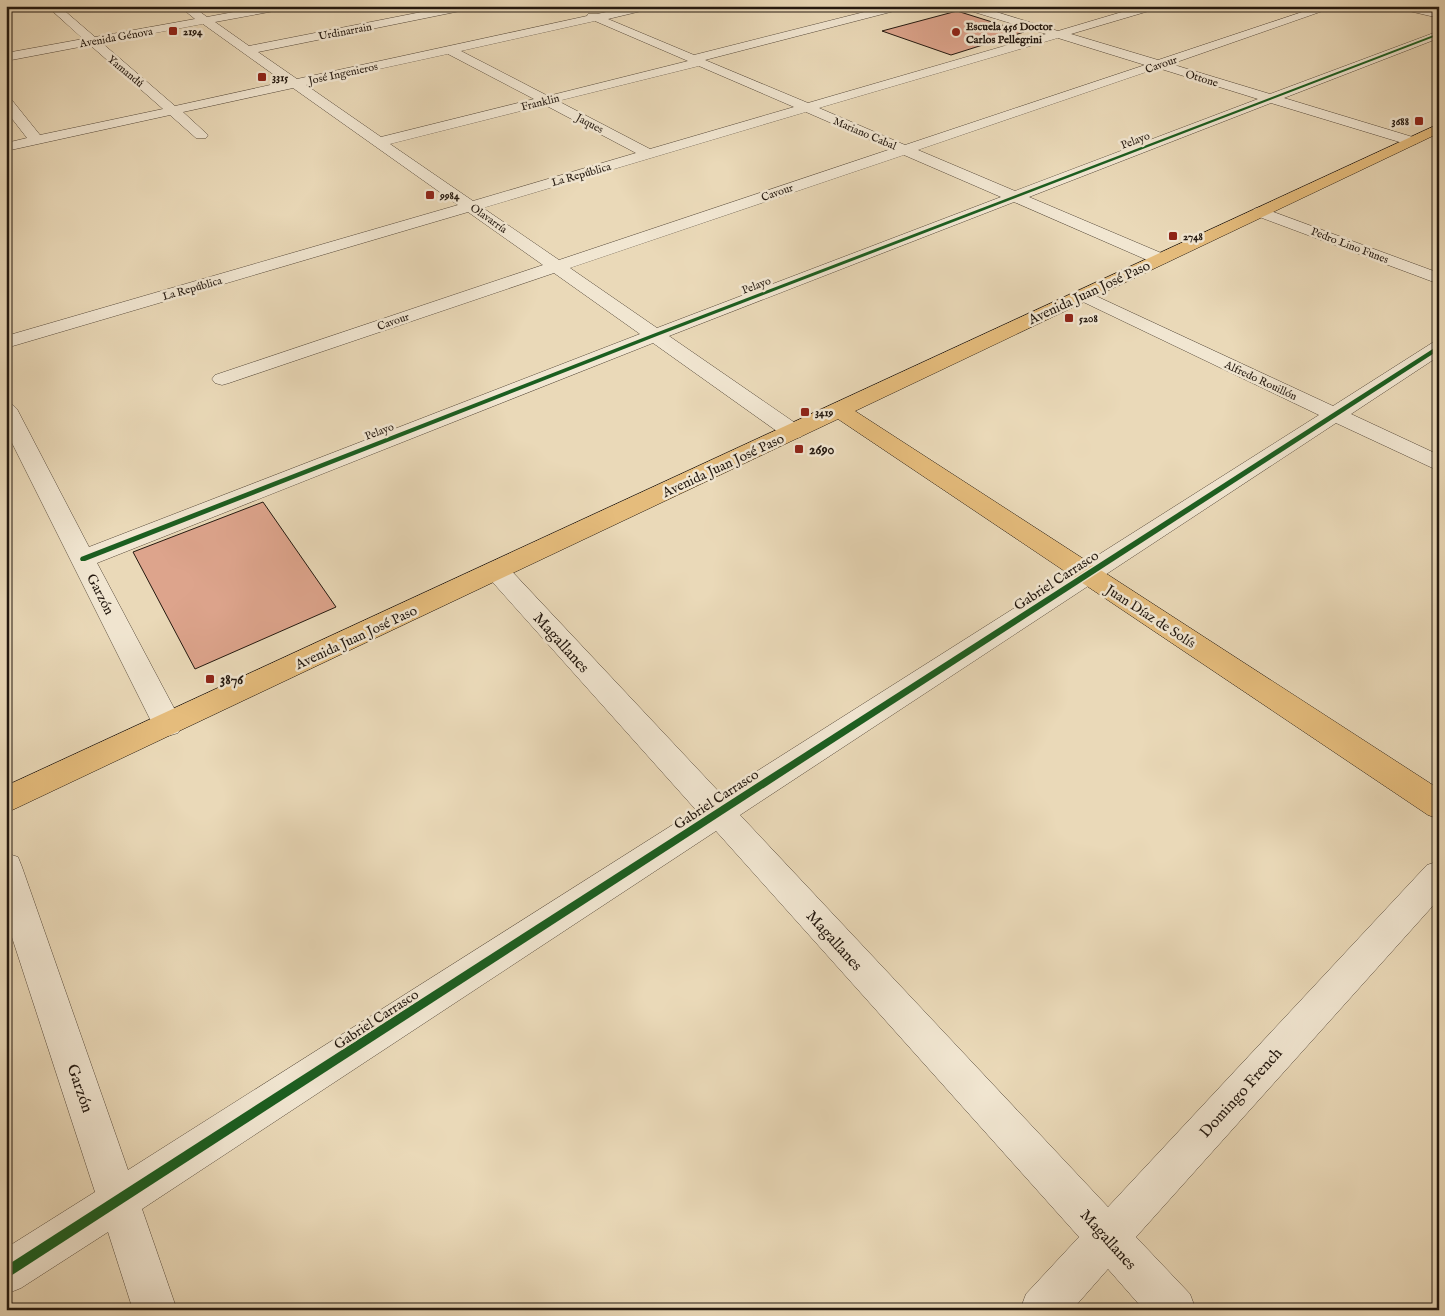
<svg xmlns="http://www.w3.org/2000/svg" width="1445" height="1316" font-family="'IM FELL English',serif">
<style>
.building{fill:#dda48c;stroke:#23180f}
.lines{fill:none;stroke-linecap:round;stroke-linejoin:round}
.minor-casing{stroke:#554839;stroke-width:1}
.major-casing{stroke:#23180f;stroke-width:1}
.minor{fill:#f1e6d1;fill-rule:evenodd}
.major{fill:#e5bc7c;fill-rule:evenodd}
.cycleway-casing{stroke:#f1e6d1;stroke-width:3}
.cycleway{fill:#1b5e20;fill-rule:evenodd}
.poi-dot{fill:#8f2418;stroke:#f1e6d1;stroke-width:2}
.labels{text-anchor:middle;stroke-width:5;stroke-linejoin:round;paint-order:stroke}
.far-poi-label{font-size:11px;font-weight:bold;fill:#23180f;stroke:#f1e6d1;text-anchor:start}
.far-street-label{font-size:11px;fill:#23180f;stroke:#f1e6d1}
.street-label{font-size:14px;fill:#23180f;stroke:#f1e6d1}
.poi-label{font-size:14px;font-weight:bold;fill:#23180f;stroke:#f1e6d1;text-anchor:start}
.near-street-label{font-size:16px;fill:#23180f;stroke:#f1e6d1}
</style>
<rect width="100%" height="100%" fill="#ead9b8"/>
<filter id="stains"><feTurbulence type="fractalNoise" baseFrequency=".004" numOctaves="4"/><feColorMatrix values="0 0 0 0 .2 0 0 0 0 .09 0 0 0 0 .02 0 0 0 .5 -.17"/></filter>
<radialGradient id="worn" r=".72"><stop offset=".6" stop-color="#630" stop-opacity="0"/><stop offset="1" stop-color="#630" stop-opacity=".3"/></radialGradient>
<g class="building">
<path d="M957,11L1024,32L951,55L882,31Z"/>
<path d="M263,502L336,607L195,669L133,552Z"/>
</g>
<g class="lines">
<g class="minor-casing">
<g id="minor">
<path d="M47,6H59L95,37L195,19L179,6H192L207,17L266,6H290L285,9L215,22L249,46L452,6H475L470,9L258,52L297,79L587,16L588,14H597L634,6H655L654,8L608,19L694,55L888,6H907L906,8L705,60L808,103L1046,34L961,8L960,6H977L1058,31L1142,6H1160L1159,8L1071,34L1158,60L1320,6H1337L1171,64L1270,94L1439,31V38L1284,98L1416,138L1418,141L1416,144H1406L1271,103L1029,197L1166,255L1169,259L1166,263L1160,264L1154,263L1014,202L669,336L801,427L804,432L801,437L793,439L785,437L653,343L97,563L183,725L178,733L168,736L158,733L153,725L6,431V403L13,405L17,409L89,547L640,334L554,273L229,383L222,385L215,383L212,379L215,375L543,265L468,212L6,348V336L458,205L293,88L183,112L208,135L206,138H196L170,115L6,151V143L27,138L6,111V98L11,99L40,135L163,109L90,45L6,61V53L83,39ZM595,21L688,61L548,96L461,51ZM203,24L284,82L175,106L102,43ZM1058,38L1145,65L905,145L819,108ZM448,54L534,99L381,137L306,85ZM699,66L794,107L650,149L558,101ZM1158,68L1258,99L1015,191L918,150ZM545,105L636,153L473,201L390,144ZM806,112L891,149L559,260L483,208ZM904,155L1001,197L657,328L570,268Z"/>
<path d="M1395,6H1415L1439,12V18L1396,8Z"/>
<path d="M1260,207L1439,273V284L1254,215L1252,212L1254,209Z"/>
<path d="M1083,290L1333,406L1432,343L1439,341V356L1351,414L1439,455V471L1336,423L740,815L1108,1207L1427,865L1439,861V899L1136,1237L1190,1294L1196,1310H1144L1108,1269L1072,1310H1020L1026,1294L1079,1237L716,831L142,1209L177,1310H133L108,1232L21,1288L6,1294V1248L95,1192L6,919V853L18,857L22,867L128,1170L696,810L488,577L484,571L488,565L497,563L506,565L721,794L1319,415L1077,299L1074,295L1077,291Z"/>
</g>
</g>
<g class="major-casing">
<path id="major" d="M1439,124V133L855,411L1439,789V819L1428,815L838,419L6,813V786Z"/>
</g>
<use href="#minor" class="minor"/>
<use href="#major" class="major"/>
<g class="cycleway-casing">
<g id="cycleway">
<path d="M1439,33V35L657,336L85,561H81L80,559L81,557L653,334Z"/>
<path d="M1439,345V350L6,1279V1266Z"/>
</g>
</g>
<use href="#cycleway" class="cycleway"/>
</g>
<g class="poi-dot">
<rect x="168" y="26" width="10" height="10" rx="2.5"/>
<circle cx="956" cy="32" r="5"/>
<rect x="257" y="72" width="10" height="10" rx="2.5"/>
<rect x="1414" y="116" width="10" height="10" rx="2.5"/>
<rect x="425" y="190" width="10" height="10" rx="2.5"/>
<rect x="1168" y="231" width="10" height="10" rx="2.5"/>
<rect x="1064" y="313" width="10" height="10" rx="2.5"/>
<rect x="800" y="407" width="10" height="10" rx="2.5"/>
<rect x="794" y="444" width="10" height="10" rx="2.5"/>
<rect x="205" y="674" width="10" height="10" rx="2.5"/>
</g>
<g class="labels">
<g class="far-poi-label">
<text x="966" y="30">Escuela 456 Doctor<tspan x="966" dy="13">Carlos Pellegrini</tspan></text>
<text x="183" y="35">2194</text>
<text x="272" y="81">3315</text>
<text x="1409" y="125" text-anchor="end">3688</text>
<text x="440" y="199">9984</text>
<text x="1183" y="240">2748</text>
<text x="1079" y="322">5208</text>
<text x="815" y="416">3419</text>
</g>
<g class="far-street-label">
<text transform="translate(345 31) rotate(-11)" y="4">Urdinarrain</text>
<text transform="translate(116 37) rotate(-10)" y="4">Avenida Génova</text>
<text transform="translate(1161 64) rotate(-19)" y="4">Cavour</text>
<text transform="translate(126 71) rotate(40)" y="4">Yamandú</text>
<text transform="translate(343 73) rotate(-12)" y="4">José Ingenieros</text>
<text transform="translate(1202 78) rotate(17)" y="4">Ottone</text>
<text transform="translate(540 102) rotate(-14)" y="4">Franklin</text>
<text transform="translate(590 123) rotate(28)" y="4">Jaques</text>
<text transform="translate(865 133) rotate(23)" y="4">Mariano Cabal</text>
<text transform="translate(1135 140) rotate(-21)" y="4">Pelayo</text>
<text transform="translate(581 174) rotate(-16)" y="4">La República</text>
<text transform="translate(777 192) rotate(-19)" y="4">Cavour</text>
<text transform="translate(489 218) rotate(35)" y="4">Olavarría</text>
<text transform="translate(1350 245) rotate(21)" y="4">Pedro Lino Funes</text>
<text transform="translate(756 285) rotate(-21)" y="4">Pelayo</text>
<text transform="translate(192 288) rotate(-16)" y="4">La República</text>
<text transform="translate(393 321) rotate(-19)" y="4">Cavour</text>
<text transform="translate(1261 380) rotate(25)" y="4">Alfredo Rouillón</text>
<text transform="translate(379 431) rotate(-21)" y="4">Pelayo</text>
</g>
<g class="street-label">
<text transform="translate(1089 292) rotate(-25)" y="5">Avenida Juan José Paso</text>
<text transform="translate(723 465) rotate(-25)" y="5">Avenida Juan José Paso</text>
<text transform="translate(1056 580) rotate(-33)" y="5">Gabriel Carrasco</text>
<text transform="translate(101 594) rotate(63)" y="5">Garzón</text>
<text transform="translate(1151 616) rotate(33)" y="5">Juan Díaz de Solís</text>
<text transform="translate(356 637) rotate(-25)" y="5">Avenida Juan José Paso</text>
<text transform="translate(716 799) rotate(-33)" y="5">Gabriel Carrasco</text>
<text transform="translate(376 1019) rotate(-33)" y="5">Gabriel Carrasco</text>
</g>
<g class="poi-label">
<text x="809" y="454">2690</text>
<text x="220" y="684">3876</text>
</g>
<g class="near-street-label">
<text transform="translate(562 642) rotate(48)" y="6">Magallanes</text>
<text transform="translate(835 940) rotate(48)" y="6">Magallanes</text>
<text transform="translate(81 1088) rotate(71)" y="6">Garzón</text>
<text transform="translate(1240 1092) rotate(-48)" y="6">Domingo French</text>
<text transform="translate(1109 1239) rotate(48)" y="6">Magallanes</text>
</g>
</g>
<rect width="1445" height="1316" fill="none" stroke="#ead9b8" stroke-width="25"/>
<rect x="8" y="8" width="1430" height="1301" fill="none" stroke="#23180f" stroke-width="2.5"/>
<rect x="12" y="12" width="1420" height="1291" fill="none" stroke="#23180f"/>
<rect width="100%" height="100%" filter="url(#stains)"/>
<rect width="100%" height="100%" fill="url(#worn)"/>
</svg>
